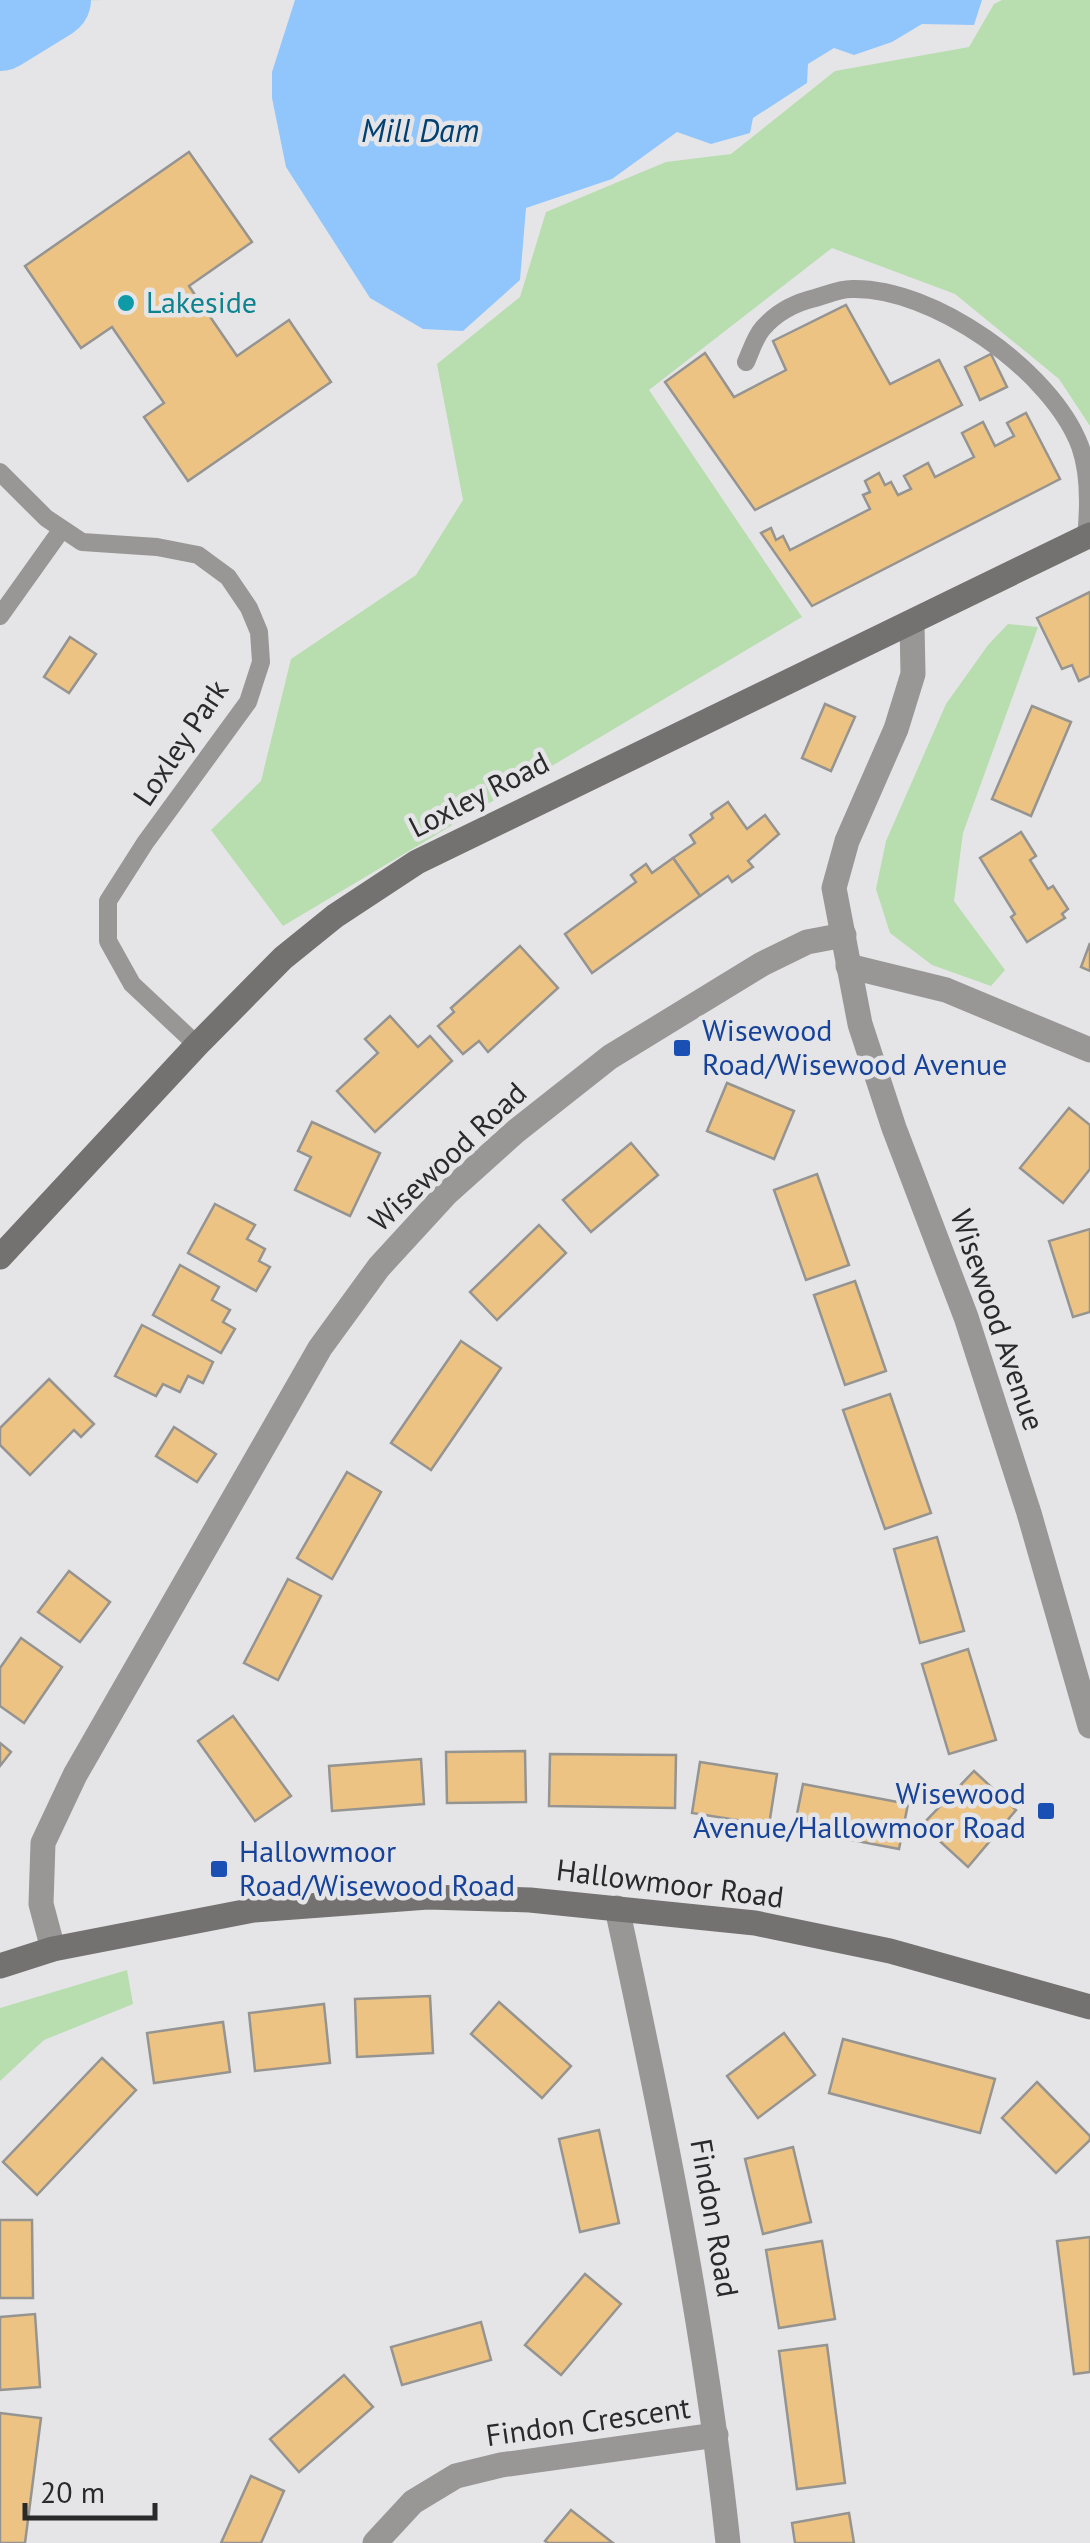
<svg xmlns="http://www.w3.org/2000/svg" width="1090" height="2543" font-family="'PT Sans',sans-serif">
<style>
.green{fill:#b8ddaf}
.water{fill:#91c6fc}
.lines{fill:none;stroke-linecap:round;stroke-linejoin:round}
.river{stroke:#91c6fc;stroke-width:78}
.building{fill:#edc384;stroke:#959491;stroke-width:2.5}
.lane{stroke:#989796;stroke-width:18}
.street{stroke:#989796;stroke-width:25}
.secondary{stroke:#747271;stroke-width:25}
.culture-dot{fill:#0f9aa8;stroke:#e5e5e8;stroke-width:4}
.transit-dot{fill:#1a4fb4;stroke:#e5e5e8;stroke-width:4}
.labels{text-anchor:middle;stroke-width:9;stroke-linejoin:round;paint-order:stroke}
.culture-label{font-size:30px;fill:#0d838f;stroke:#e5e5e8;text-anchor:start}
.street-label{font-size:30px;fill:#2a2a2b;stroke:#e5e5e8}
.transit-label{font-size:30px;fill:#164399;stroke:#e5e5e8;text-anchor:start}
.water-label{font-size:32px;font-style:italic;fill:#024070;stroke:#e5e5e8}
</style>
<rect width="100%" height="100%" fill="#e5e5e8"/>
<g class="green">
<path d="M0,0H105L71,1L0,43Z"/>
<path d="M1002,0H1090V426L1059,379L955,294L832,248L649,390L802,617L283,926L211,830L261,781L291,659L416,575L463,500L437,364L520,297L546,212L666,162L731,154L835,71L969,47L994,4Z"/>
<path d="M1008,624L1038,627L963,833L954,901L1005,970L991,986L932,965L890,933L876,889L886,841L946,704L988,645Z"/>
<path d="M127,1970L133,2004L44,2040L0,2081V2008Z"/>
</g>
<path class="water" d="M295,0H982L974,25L922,24L892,42L854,55L834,48L808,64L807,83L753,118L750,133L711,144L677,132L612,179L526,208L520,280L463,331L423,329L370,298L286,167L272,98V72Z"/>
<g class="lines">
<path class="river" d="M0,32L52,0"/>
</g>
<g class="building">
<path d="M189,152L252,242L189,286L237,356L289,320L331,382L188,481L144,417L164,403L112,327L81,348L25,266Z"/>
<path d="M846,305L890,384L939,360L962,405L755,510L665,382L705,353L734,397L786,370L773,341Z"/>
<path d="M991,354L1007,387L980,400L965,367Z"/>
<path d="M1026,413L1060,479L812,606L761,533L771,528L776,540L783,536L790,550L870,509L863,495L870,492L865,481L879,473L885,485L891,482L898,495L911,489L904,476L928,463L935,477L974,457L962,433L983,422L995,446L1014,436L1007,423Z"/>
<path d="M1090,592V676L1079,681L1072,665L1062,669L1037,618Z"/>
<path d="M70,637L96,654L69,693L44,677Z"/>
<path d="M825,704L855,717L831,771L802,758Z"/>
<path d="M1032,706L1071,722L1031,816L992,799Z"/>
<path d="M728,802L747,829L765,815L779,834L748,861L753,867L732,882L728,876L700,896L673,858L695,843L690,835L713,818L711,814Z"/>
<path d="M1021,832L1036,856L1030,860L1048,889L1053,886L1068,909L1062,914L1065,918L1027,942L1011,917L1015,914L980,858Z"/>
<path d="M673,858L700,896L592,973L565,934L636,882L631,875L646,864L652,873Z"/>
<path d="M1090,943V971L1081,967Z"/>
<path d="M520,946L558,988L488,1052L479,1041L463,1054L438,1026L454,1012L451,1008Z"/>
<path d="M390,1016L418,1047L430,1036L452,1061L375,1132L337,1091L378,1053L365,1039Z"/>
<path d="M727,1083L794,1111L774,1159L707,1131Z"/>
<path d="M1069,1108L1090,1125V1169L1063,1203L1020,1168Z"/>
<path d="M312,1122L380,1153L350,1216L295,1190L311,1157L298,1151Z"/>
<path d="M631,1143L658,1175L591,1232L563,1200Z"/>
<path d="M817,1174L849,1265L806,1280L774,1190Z"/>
<path d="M215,1204L255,1225L247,1239L265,1249L259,1261L270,1267L256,1291L188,1253Z"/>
<path d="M539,1225L566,1253L497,1320L470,1292Z"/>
<path d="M1090,1229V1312L1073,1317L1049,1241Z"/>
<path d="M180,1265L219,1287L212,1300L230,1310L223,1322L235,1329L221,1353L153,1315Z"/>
<path d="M855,1281L886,1371L845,1385L814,1295Z"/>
<path d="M142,1325L213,1362L203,1383L188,1376L180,1392L163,1384L156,1396L115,1376Z"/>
<path d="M461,1341L501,1368L431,1470L391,1443Z"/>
<path d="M49,1379L94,1424L81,1437L74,1430L30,1475L0,1445V1428Z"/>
<path d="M890,1394L931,1513L885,1529L843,1410Z"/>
<path d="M174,1427L216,1454L197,1482L156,1456Z"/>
<path d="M347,1472L381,1492L332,1579L297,1558Z"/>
<path d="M937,1537L964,1631L920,1643L894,1549Z"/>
<path d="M69,1571L110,1602L80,1642L38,1612Z"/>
<path d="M288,1579L321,1596L278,1680L244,1663Z"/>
<path d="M21,1638L62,1667L24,1723L0,1706V1668Z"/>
<path d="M968,1649L996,1740L949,1754L922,1664Z"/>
<path d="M233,1716L291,1796L255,1821L198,1741Z"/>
<path d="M0,1743L11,1752L0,1766Z"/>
<path d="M525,1751L526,1802L447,1803L446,1752Z"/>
<path d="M550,1754L676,1755L675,1808L549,1806Z"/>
<path d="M421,1759L424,1804L332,1811L329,1766Z"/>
<path d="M700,1762L777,1774L769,1825L692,1813Z"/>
<path d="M974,1771L1016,1810L968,1867L922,1825Z"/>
<path d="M803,1784L908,1804L899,1849L794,1829Z"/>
<path d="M430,1996L433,2053L357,2057L355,1999Z"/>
<path d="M499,2002L571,2066L542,2098L471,2034Z"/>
<path d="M324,2004L330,2063L255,2071L249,2013Z"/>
<path d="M223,2022L230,2072L154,2083L147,2033Z"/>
<path d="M784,2033L815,2075L758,2118L727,2076Z"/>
<path d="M843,2039L995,2079L980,2133L829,2093Z"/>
<path d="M102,2058L136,2090L37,2195L3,2162Z"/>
<path d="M1037,2082L1090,2136V2140L1056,2173L1002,2118Z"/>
<path d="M599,2130L619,2223L580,2232L559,2139Z"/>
<path d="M793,2147L811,2222L763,2234L745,2159Z"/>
<path d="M0,2220H32L33,2298H0Z"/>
<path d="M1090,2237V2372L1074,2374L1057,2241Z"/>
<path d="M822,2241L835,2319L779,2328L766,2250Z"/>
<path d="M585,2274L621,2304L561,2375L525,2345Z"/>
<path d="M35,2314L40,2387L0,2390V2317Z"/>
<path d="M481,2322L491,2360L402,2385L391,2347Z"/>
<path d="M827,2345L845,2483L797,2489L779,2351Z"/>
<path d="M344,2375L373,2407L299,2472L270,2439Z"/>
<path d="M0,2413L41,2418L25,2543H0Z"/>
<path d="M251,2476L284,2491L261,2543H221Z"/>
<path d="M571,2510L613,2543H548L545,2541Z"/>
<path d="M849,2513L854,2543H795L792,2523Z"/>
</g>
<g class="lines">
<g class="lane">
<path d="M746,362C751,351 755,337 763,328C777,312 794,303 815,298C826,295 840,289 851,289C932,286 1052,371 1080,446C1090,474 1089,508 1086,537"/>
<path d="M0,472L46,518L82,542L157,547L198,555L228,577L249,608L259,632L261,662L248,702L145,843L108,901V941L132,984L197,1045"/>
<path d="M0,616L62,529"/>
</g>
<g class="street">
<path d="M912,623L913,674L896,729L847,841L834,888L860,1024L894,1128L966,1317L1029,1513L1090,1726"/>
<path d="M848,966L946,990L1090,1050"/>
<path d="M617,1908C663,2121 705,2326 728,2543"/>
<path d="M53,1949L41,1904L43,1843L75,1775L320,1348L379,1267L446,1194L515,1132L610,1057L762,964L807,942L844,935"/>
<path d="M375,2543L413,2502L456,2476L501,2465L716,2435"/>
</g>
<g class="secondary">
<path d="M0,1257L197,1045L283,958L335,916L417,862L1090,535"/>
<path d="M0,1966L53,1949L254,1910L428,1897L530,1900L755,1923L890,1951L1090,2007"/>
</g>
</g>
<circle class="culture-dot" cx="126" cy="303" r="10"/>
<g class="transit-dot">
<rect x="672" y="1038" width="20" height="20" rx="5"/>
<rect x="1036" y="1801" width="20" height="20" rx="5"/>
<rect x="209" y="1859" width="20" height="20" rx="5"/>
</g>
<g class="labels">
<g class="culture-label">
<text x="146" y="313">Lakeside</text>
</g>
<g class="street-label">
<text transform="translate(181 743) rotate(-56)" y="10">Loxley Park</text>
<text transform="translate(479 795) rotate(-27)" y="10">Loxley Road</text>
<text transform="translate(448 1157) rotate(-43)" y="10">Wisewood Road</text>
<text transform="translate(997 1320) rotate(71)" y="10">Wisewood Avenue</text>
<text transform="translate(670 1884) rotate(7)" y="10">Hallowmoor Road</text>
<text transform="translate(714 2218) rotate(80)" y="10">Findon Road</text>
<text transform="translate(588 2422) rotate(-8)" y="10">Findon Crescent</text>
</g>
<g class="transit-label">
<text x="702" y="1041">Wisewood<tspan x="702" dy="34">Road/Wisewood Avenue</tspan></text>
<text x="1026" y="1804" text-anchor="end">Wisewood<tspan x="1026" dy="34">Avenue/Hallowmoor Road</tspan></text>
<text x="239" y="1862">Hallowmoor<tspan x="239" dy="34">Road/Wisewood Road</tspan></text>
</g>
<g class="water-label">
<text x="420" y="142">Mill Dam</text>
</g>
</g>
<path d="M25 2503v15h130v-15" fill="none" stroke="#2a2a2b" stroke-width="5"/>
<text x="40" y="2503" font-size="30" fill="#2a2a2b" stroke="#e5e5e8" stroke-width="8" paint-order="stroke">20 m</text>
</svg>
